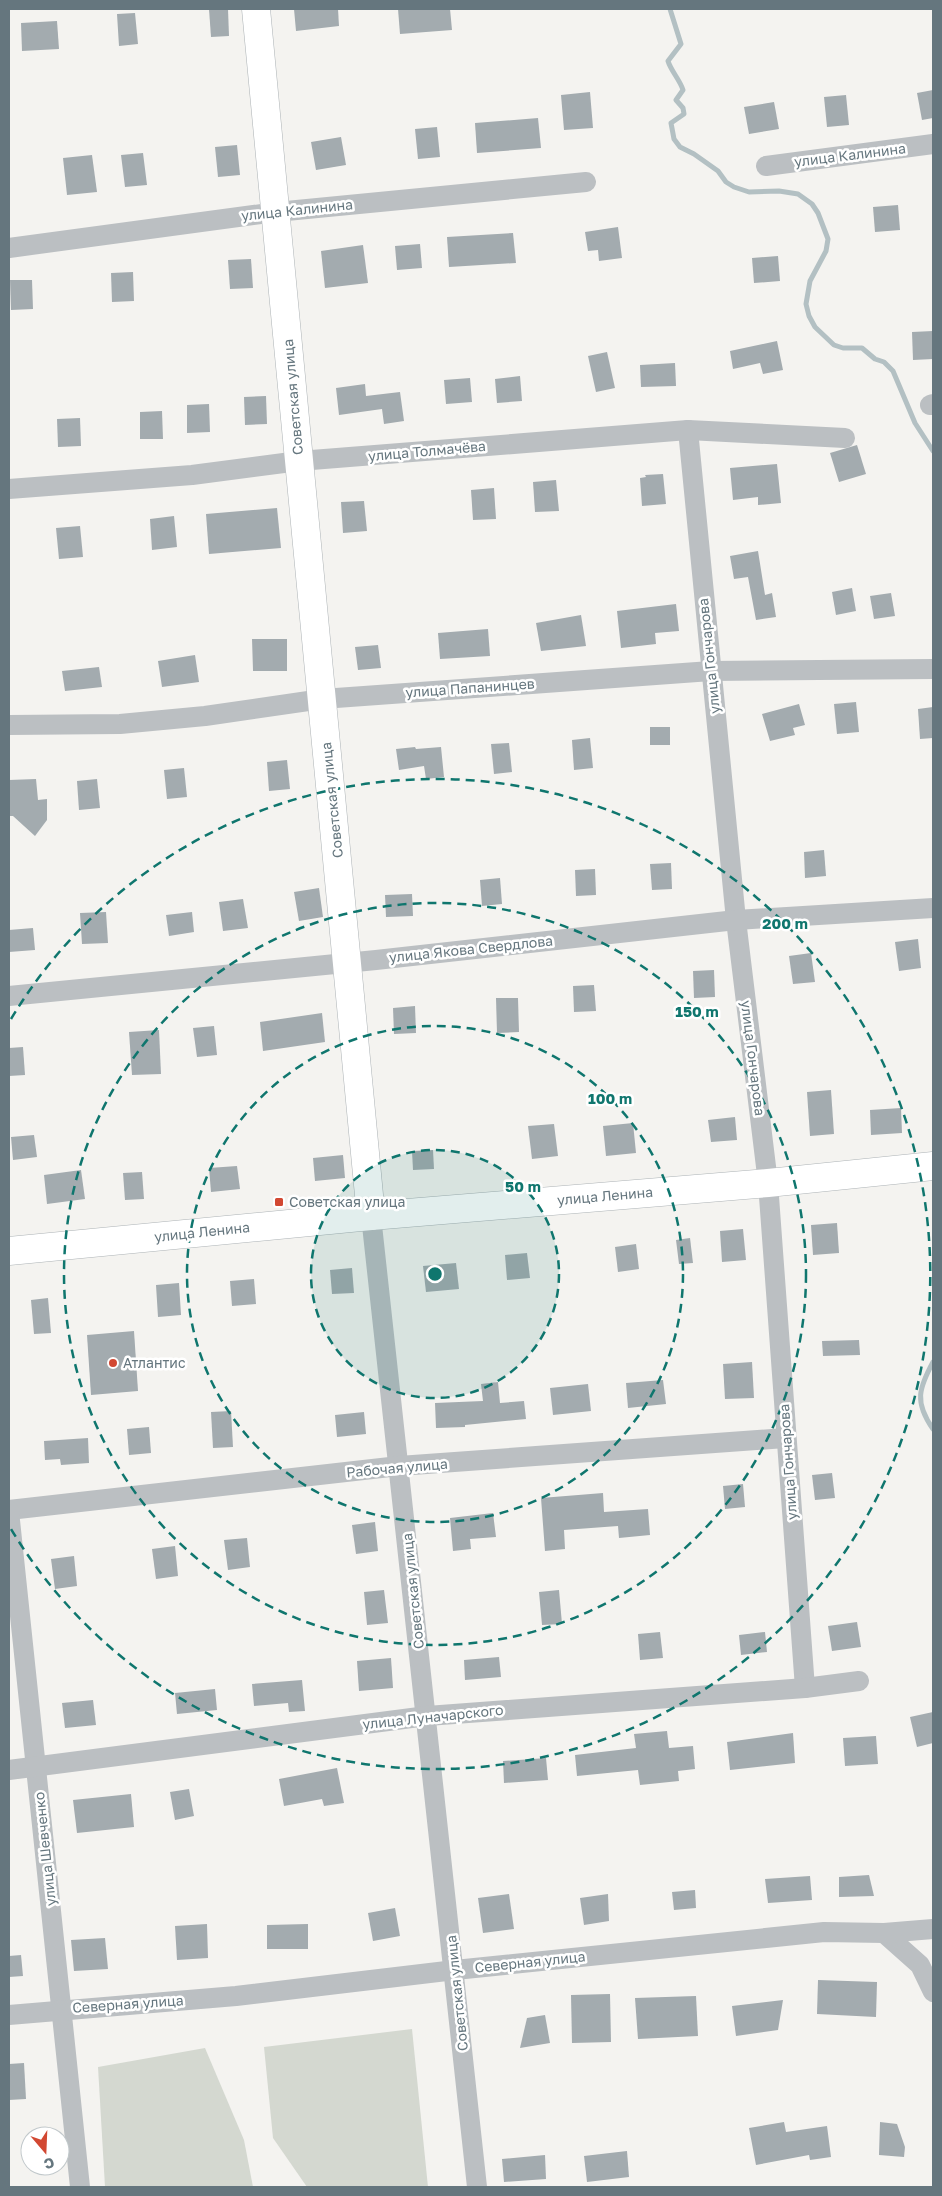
<svg xmlns="http://www.w3.org/2000/svg" width="942" height="2196" font-family="'Golos Text',sans-serif">
<style>
.green{fill:#d4d8d0}
.lines{fill:none;stroke-linecap:round;stroke-linejoin:round}
.stream{stroke:#b3c0c3;stroke-width:5}
.building{fill:#a3abaf}
.secondary-casing{stroke:#adb3b6;stroke-width:29}
.street{stroke:#bbbfc2;stroke-width:20}
.secondary{stroke:#fff;stroke-width:28}
.ring{fill:none;stroke:#0f766e;stroke-width:2.5;stroke-dasharray:9 6}
.poi-dot{fill:#d24832;stroke:#fff;stroke-width:2}
.labels{text-anchor:middle;stroke-width:5;stroke-linejoin:round;paint-order:stroke}
.street-label{font-size:14px;fill:#65767e;stroke:#fff}
.poi-label{font-size:14px;fill:#65767e;stroke:#fff;text-anchor:start}
.centre{fill:#0f766e;stroke:#fff;stroke-width:2.5}
.ring-label{font-size:15px;text-anchor:middle;font-weight:bold;fill:#0f766e;stroke:#fff;stroke-width:5;stroke-linejoin:round;paint-order:stroke}
</style>
<rect width="100%" height="100%" fill="#f4f3f0"/>
<g class="green">
<path d="M412,2029L428,2187H307L273,2138L264,2047Z"/>
<path d="M205,2048L244,2140L253,2187H105L98,2067Z"/>
</g>
<g class="lines">
<g class="stream">
<path d="M670,9L681,44L668,61C671,71 680,80 683,90L676,100L683,108L684,114L671,123L674,139L680,147L694,154L718,171L726,182L734,187L749,192L779,191L798,194L812,204L818,213L828,239L826,251L810,281L806,304L809,316L815,327L834,345L843,348H862L875,359L884,362L893,371L915,423L933,451"/>
<path d="M933,1362C919,1388 914,1402 933,1429"/>
</g>
</g>
<g class="building">
<path d="M209,9H228L229,36L211,37Z"/>
<path d="M294,9H338L339,26L296,31Z"/>
<path d="M398,9H450L452,30L400,34Z"/>
<path d="M135,13L138,44L119,46L117,14Z"/>
<path d="M57,21L59,49L22,51L21,23Z"/>
<path d="M933,90V118L922,120L917,93Z"/>
<path d="M590,92L593,128L564,130L561,95Z"/>
<path d="M846,95L849,125L827,127L824,97Z"/>
<path d="M774,102L779,129L749,134L744,107Z"/>
<path d="M538,118L541,148L477,153L475,123Z"/>
<path d="M437,127L440,157L418,159L415,129Z"/>
<path d="M341,137L346,165L316,170L311,142Z"/>
<path d="M237,145L240,175L218,177L215,147Z"/>
<path d="M143,153L147,185L125,187L121,155Z"/>
<path d="M92,155L97,192L67,195L63,158Z"/>
<path d="M898,205L900,230L875,232L873,207Z"/>
<path d="M618,227L622,258L599,261L598,250L588,251L585,232Z"/>
<path d="M513,233L516,263L449,267L447,237Z"/>
<path d="M420,244L422,268L397,270L395,246Z"/>
<path d="M363,245L368,283L325,288L321,251Z"/>
<path d="M778,256L780,281L754,283L752,258Z"/>
<path d="M251,259L253,288L230,289L228,260Z"/>
<path d="M133,272L134,301L112,302L111,273Z"/>
<path d="M10,280H32L33,309L11,310Z"/>
<path d="M933,331V359L913,360L912,332Z"/>
<path d="M777,341L783,370L763,374L760,363L733,369L730,351Z"/>
<path d="M607,352L615,388L596,392L588,356Z"/>
<path d="M675,363L676,386L641,387L640,365Z"/>
<path d="M520,376L522,401L497,403L495,379Z"/>
<path d="M470,378L472,402L446,404L444,380Z"/>
<path d="M365,384L366,396L400,392L404,421L384,424L382,409L339,415L336,388Z"/>
<path d="M266,396L267,424L245,425L244,397Z"/>
<path d="M209,404L210,432L187,433V405Z"/>
<path d="M162,411L163,439H140V412Z"/>
<path d="M80,418L81,446L58,447L57,419Z"/>
<path d="M857,445L866,474L839,482L830,453Z"/>
<path d="M777,464L781,503L758,505V497L733,500L730,468Z"/>
<path d="M663,474L666,504L642,506L640,478L646,477L645,475Z"/>
<path d="M556,480L559,511L535,512L533,482Z"/>
<path d="M494,488L496,519L473,520L471,490Z"/>
<path d="M364,501L367,531L343,533L341,502Z"/>
<path d="M277,508L281,548L209,554L206,514Z"/>
<path d="M174,516L177,547L152,550L150,519Z"/>
<path d="M80,526L83,557L59,559L56,528Z"/>
<path d="M758,551L765,595L772,593L776,617L756,620L748,577L734,579L730,556Z"/>
<path d="M852,588L856,611L836,615L832,592Z"/>
<path d="M891,593L895,616L874,619L870,596Z"/>
<path d="M676,604L679,631L655,633L656,644L621,648L617,611Z"/>
<path d="M581,615L586,646L541,651L536,623Z"/>
<path d="M488,629L490,656L440,659L438,633Z"/>
<path d="M252,639H287V671H253Z"/>
<path d="M378,645L381,668L358,670L355,647Z"/>
<path d="M195,655L199,682L162,687L158,661Z"/>
<path d="M99,667L102,687L65,691L62,671Z"/>
<path d="M856,702L859,732L837,734L834,704Z"/>
<path d="M799,704L805,725L793,728L795,735L770,741L762,714Z"/>
<path d="M933,707V738L920,739L918,709Z"/>
<rect x="650" y="727" width="20" height="18"/>
<path d="M590,738L593,768L574,770L572,740Z"/>
<path d="M509,743L512,772L494,774L491,744Z"/>
<path d="M415,747L416,749L441,747L444,777L426,779L424,766L399,770L396,749Z"/>
<path d="M287,760L290,789L269,791L267,762Z"/>
<path d="M184,768L187,797L167,799L164,770Z"/>
<path d="M36,779L38,800L47,799V820L35,836L13,816H9V780Z"/>
<path d="M97,779L100,808L79,810L77,781Z"/>
<path d="M824,850L826,876L805,878L804,852Z"/>
<path d="M671,863L672,889L652,890L650,864Z"/>
<path d="M595,869L596,895L576,896L575,870Z"/>
<path d="M500,878L502,904L482,906L480,880Z"/>
<path d="M319,888L323,917L299,921L294,892Z"/>
<path d="M412,894L413,916L386,917L385,895Z"/>
<path d="M243,899L248,928L223,931L219,902Z"/>
<path d="M106,912L108,943L82,944L80,913Z"/>
<path d="M192,912L194,932L169,936L166,915Z"/>
<path d="M33,928L35,950L9,952V930Z"/>
<path d="M918,939L921,968L899,971L895,942Z"/>
<path d="M811,953L815,982L793,984L789,956Z"/>
<path d="M714,970L715,997L694,998L693,971Z"/>
<path d="M594,985L596,1011L574,1012L573,986Z"/>
<path d="M496,998H518L519,1032L497,1033Z"/>
<path d="M415,1006L416,1033L394,1034L393,1008Z"/>
<path d="M322,1013L325,1042L263,1051L260,1022Z"/>
<path d="M214,1026L217,1055L197,1057L193,1028Z"/>
<path d="M159,1030L161,1074L132,1075L129,1032Z"/>
<path d="M23,1047L25,1075L9,1076V1048Z"/>
<path d="M831,1090L834,1134L810,1136L807,1092Z"/>
<path d="M901,1108L902,1133L871,1135L870,1110Z"/>
<path d="M735,1117L737,1140L711,1142L708,1120Z"/>
<path d="M633,1123L636,1153L606,1156L603,1126Z"/>
<path d="M554,1124L558,1156L532,1159L528,1126Z"/>
<path d="M34,1135L37,1157L13,1160L11,1137Z"/>
<path d="M433,1150L434,1169L413,1170L412,1151Z"/>
<path d="M343,1155L345,1178L315,1181L313,1158Z"/>
<path d="M237,1166L240,1189L211,1192L209,1168Z"/>
<path d="M81,1170L85,1199L47,1204L44,1175Z"/>
<path d="M142,1172L144,1199L125,1200L123,1173Z"/>
<path d="M837,1223L839,1253L813,1255L811,1225Z"/>
<path d="M743,1229L746,1260L722,1262L720,1231Z"/>
<path d="M690,1238L693,1263L679,1264L676,1240Z"/>
<path d="M636,1244L639,1269L618,1272L615,1247Z"/>
<path d="M527,1253L530,1278L507,1280L505,1255Z"/>
<path d="M456,1263L459,1289L426,1292L423,1266Z"/>
<path d="M352,1268L354,1293L332,1294L330,1270Z"/>
<path d="M254,1279L256,1304L232,1306L230,1281Z"/>
<path d="M179,1283L181,1315L158,1317L156,1285Z"/>
<path d="M48,1298L51,1333L34,1334L31,1300Z"/>
<path d="M134,1331L138,1391L91,1395L87,1335Z"/>
<path d="M859,1340L860,1355L823,1356L822,1341Z"/>
<path d="M752,1362L754,1398L725,1399L723,1364Z"/>
<path d="M663,1380L666,1404L628,1408L626,1383Z"/>
<path d="M498,1382L500,1403L524,1401L526,1419L465,1425V1427L436,1428L435,1403L483,1401L481,1384Z"/>
<path d="M588,1384L591,1411L553,1415L550,1388Z"/>
<path d="M231,1411L233,1447L213,1448L211,1412Z"/>
<path d="M364,1412L366,1434L337,1437L335,1415Z"/>
<path d="M149,1427L151,1453L129,1455L127,1429Z"/>
<path d="M88,1438L89,1463L61,1465L60,1459L45,1460L44,1441Z"/>
<path d="M832,1473L835,1498L815,1500L812,1475Z"/>
<path d="M743,1484L745,1507L725,1509L723,1486Z"/>
<path d="M603,1493L604,1512L648,1509L650,1535L619,1538L618,1526L564,1530L565,1549L545,1551L541,1498Z"/>
<path d="M493,1513L496,1537L470,1539L471,1549L453,1551L450,1518Z"/>
<path d="M375,1522L378,1551L356,1554L352,1525Z"/>
<path d="M247,1538L250,1567L228,1570L224,1540Z"/>
<path d="M175,1546L178,1576L156,1579L152,1549Z"/>
<path d="M74,1556L77,1586L55,1589L51,1559Z"/>
<path d="M384,1590L388,1623L367,1625L364,1592Z"/>
<path d="M559,1590L562,1624L542,1625L539,1592Z"/>
<path d="M857,1622L861,1647L832,1651L828,1626Z"/>
<path d="M660,1632L663,1658L640,1660L638,1634Z"/>
<path d="M765,1632L767,1652L741,1655L739,1635Z"/>
<path d="M499,1657L501,1677L465,1680L464,1660Z"/>
<path d="M391,1658L393,1688L359,1691L357,1661Z"/>
<path d="M302,1680L305,1711L289,1712L288,1703L254,1706L252,1684Z"/>
<path d="M215,1689L217,1710L177,1714L175,1693Z"/>
<path d="M93,1700L96,1725L65,1728L62,1703Z"/>
<path d="M933,1712V1743L917,1747L910,1717Z"/>
<path d="M667,1731L669,1748L693,1746L695,1769L678,1771L679,1781L640,1785L638,1770L577,1776L575,1755L636,1748L634,1734Z"/>
<path d="M793,1733L795,1763L730,1770L727,1742Z"/>
<path d="M876,1736L878,1764L845,1766L843,1738Z"/>
<path d="M546,1758L548,1780L504,1783L503,1761Z"/>
<path d="M337,1768L344,1803L324,1806L322,1799L284,1806L279,1779Z"/>
<path d="M189,1789L194,1816L175,1820L170,1792Z"/>
<path d="M131,1794L134,1827L77,1833L73,1800Z"/>
<path d="M869,1875L874,1896L839,1897V1877Z"/>
<path d="M810,1876L812,1900L768,1903L765,1879Z"/>
<path d="M695,1890L696,1908L674,1910L672,1892Z"/>
<path d="M509,1894L514,1929L483,1933L478,1898Z"/>
<path d="M608,1894L609,1921L584,1925L580,1898Z"/>
<path d="M395,1908L400,1936L373,1941L368,1913Z"/>
<path d="M207,1924L208,1958L177,1960L175,1926Z"/>
<path d="M308,1924V1949H267V1925Z"/>
<path d="M105,1938L108,1969L74,1971L71,1940Z"/>
<path d="M21,1955L23,1976L9,1977V1956Z"/>
<path d="M818,1980L877,1982L876,2017L817,2014Z"/>
<path d="M610,1994L611,2042L572,2043L571,1995Z"/>
<path d="M696,1996L698,2036L638,2039L635,1998Z"/>
<path d="M783,2000L778,2030L736,2036L732,2006Z"/>
<path d="M545,2015L550,2043L520,2048L527,2018Z"/>
<path d="M24,2063L26,2099L9,2100V2064Z"/>
<path d="M784,2122L786,2132L827,2126L831,2157L810,2160L809,2155L756,2165L749,2128Z"/>
<path d="M880,2122L897,2124L905,2147L904,2157L879,2155Z"/>
<path d="M627,2151L629,2177L587,2182L584,2156Z"/>
<path d="M545,2155L546,2179L504,2182L502,2159Z"/>
</g>
<g class="lines">
<g class="secondary-casing">
<g id="secondary">
<path d="M256,9L371,1216"/>
<path d="M9,1251L371,1216L768,1183L933,1166"/>
</g>
</g>
<g class="street">
<path d="M766,166L933,144"/>
<path d="M9,248L276,212L586,182"/>
<path d="M930,405L933,404"/>
<path d="M688,430L736,920L768,1183L805,1688"/>
<path d="M9,489L192,475L299,461L688,430L845,438"/>
<path d="M9,725L120,724L205,716L322,699L711,671L933,669"/>
<path d="M9,996L376,960L736,920L933,908"/>
<path d="M371,1216L477,2187"/>
<path d="M9,1510L399,1466L785,1438"/>
<path d="M9,1511L80,2187"/>
<path d="M9,1770L427,1716L805,1688L859,1681"/>
<path d="M884,1933L920,1965L933,1992"/>
<path d="M9,2015L236,1996L455,1970L824,1932L884,1933L933,1929"/>
</g>
<use href="#secondary" class="secondary"/>
</g>
<circle cx="435" cy="1274" r="124" fill="#0f766e" fill-opacity=".12"/>
<g class="ring">
<circle cx="435" cy="1274" r="124"/>
<circle cx="435" cy="1274" r="248"/>
<circle cx="435" cy="1274" r="371"/>
<path d="M11 1019A495 495 0 1 1 11 1529"/>
</g>
<g class="poi-dot">
<rect x="274" y="1197" width="10" height="10" rx="2.5"/>
<circle cx="113" cy="1363" r="5"/>
</g>
<g class="labels">
<g class="street-label">
<text transform="translate(850 155) rotate(-7)" y="5">улица Калинина</text>
<text transform="translate(297 210) rotate(-6)" y="5">улица Калинина</text>
<text transform="translate(293 397) rotate(-95)" y="5">Советская улица</text>
<text transform="translate(427 451) rotate(-5)" y="5">улица Толмачёва</text>
<text transform="translate(709 656) rotate(-96)" y="5">улица Гончарова</text>
<text transform="translate(470 688) rotate(-4)" y="5">улица Папанинцев</text>
<text transform="translate(332 800) rotate(-96)" y="5">Советская улица</text>
<text transform="translate(471 949) rotate(-6)" y="5">улица Якова Свердлова</text>
<text transform="translate(753 1058) rotate(83)" y="5">улица Гончарова</text>
<text transform="translate(605 1196) rotate(-5)" y="5">улица Ленина</text>
<text transform="translate(202 1232) rotate(-6)" y="5">улица Ленина</text>
<text transform="translate(788 1462) rotate(-94)" y="5">улица Гончарова</text>
<text transform="translate(397 1468) rotate(-5)" y="5">Рабочая улица</text>
<text transform="translate(413 1591) rotate(-96)" y="5">Советская улица</text>
<text transform="translate(433 1717) rotate(-6)" y="5">улица Луначарского</text>
<text transform="translate(45 1849) rotate(-96)" y="5">улица Шевченко</text>
<text transform="translate(530 1962) rotate(-6)" y="5">Северная улица</text>
<text transform="translate(457 1993) rotate(-96)" y="5">Советская улица</text>
<text transform="translate(128 2004) rotate(-4)" y="5">Северная улица</text>
</g>
<g class="poi-label">
<text x="289" y="1207">Советская улица</text>
<text x="123" y="1368">Атлантис</text>
</g>
</g>
<circle cx="435" cy="1274" r="8" class="centre"/>
<g class="ring-label">
<text x="785" y="929">200 m</text>
<text x="697" y="1017">150 m</text>
<text x="610" y="1104">100 m</text>
<text x="523" y="1192">50 m</text>
</g>
<rect width="942" height="2196" fill="none" stroke="#65767e" stroke-width="20"/>
<g transform="translate(45 2151) rotate(161)"><circle r="24" fill="#ffffff" stroke="#c1c8cb"/>
<path d="M0-4L9 19L0 12L-9 19Z" fill="#d24832"/>
<text y="-8" font-size="14" font-weight="bold" text-anchor="middle" fill="#65767e">С</text>
</g>
</svg>
